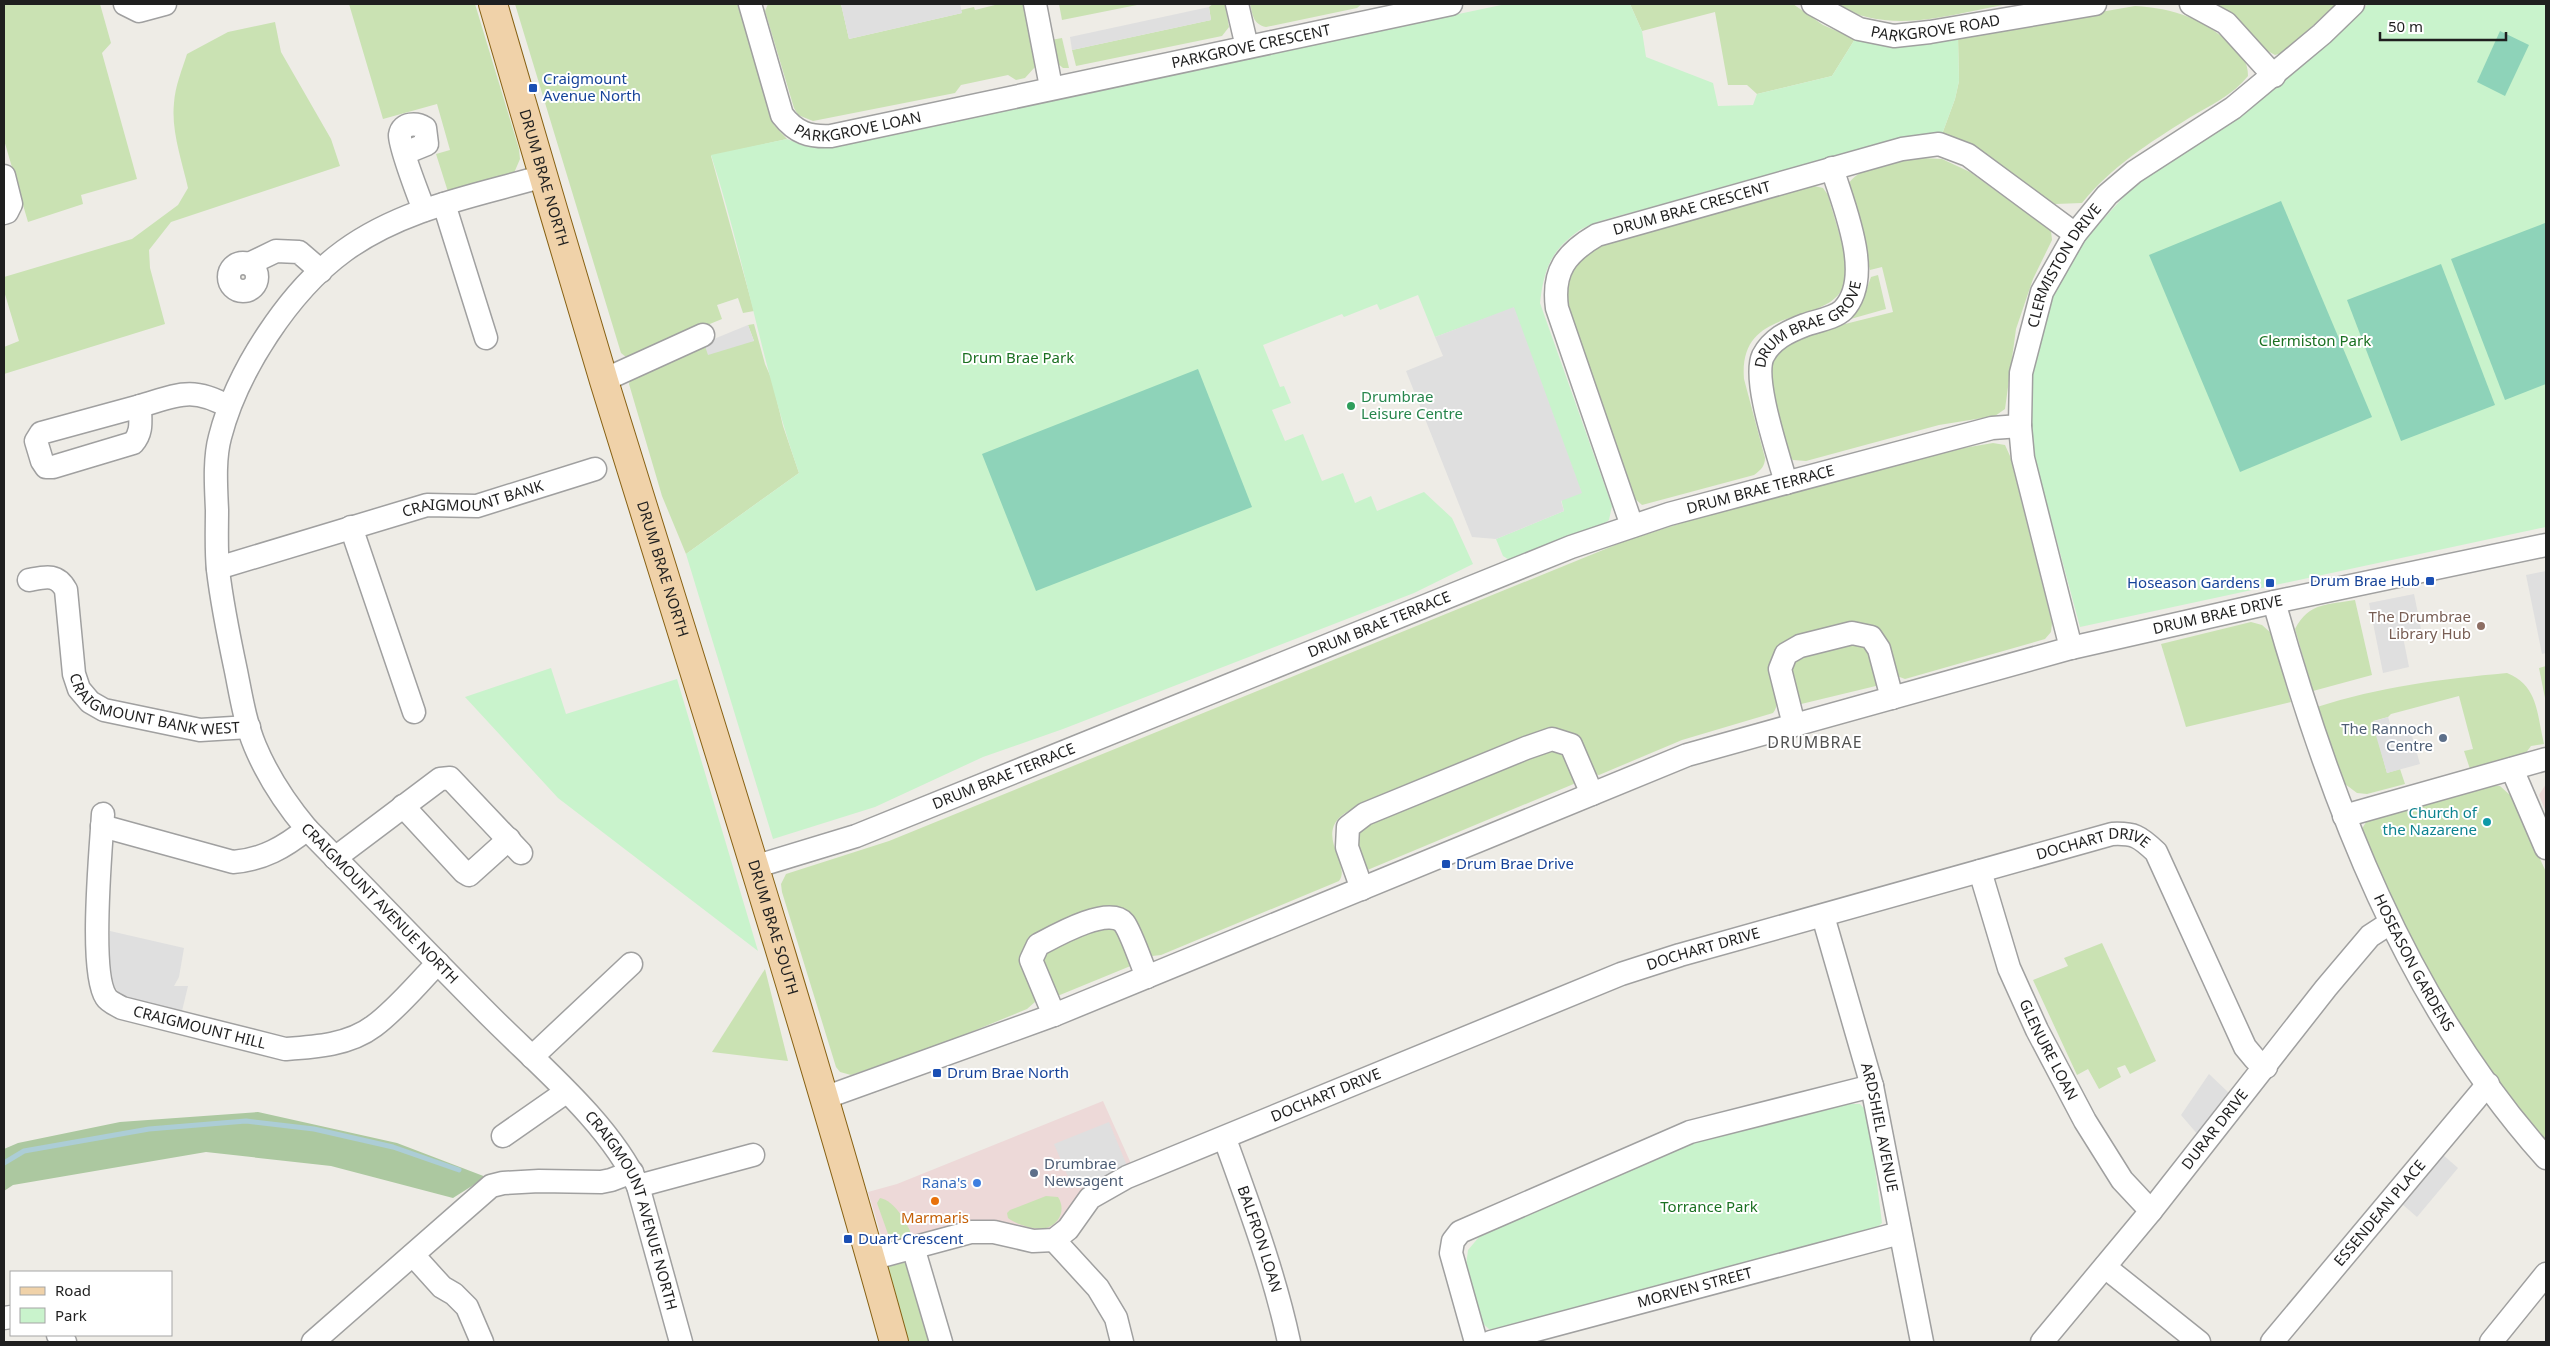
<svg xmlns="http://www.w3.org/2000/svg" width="2550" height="1346" font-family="'Noto Sans',sans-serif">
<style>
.commercial{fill:#edd9d8}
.grass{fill:#cae2b3}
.forest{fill:#acc8a0}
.park{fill:#c9f3cc}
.pitch{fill:#8ed3b9}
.parking{fill:#dfdfdf}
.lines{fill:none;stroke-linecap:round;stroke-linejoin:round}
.stream{stroke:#accdd6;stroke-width:5}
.minor-casing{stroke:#a0a0a0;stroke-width:25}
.major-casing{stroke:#876113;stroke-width:30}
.minor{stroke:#fff;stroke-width:22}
.major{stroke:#f0d2a9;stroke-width:28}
.transit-dot{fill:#1a4fb4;stroke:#fff;stroke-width:2}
.leisure-dot{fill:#2e9e5b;stroke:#fff;stroke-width:2}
.education-dot{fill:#8d6e63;stroke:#fff;stroke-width:2}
.service-dot{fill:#5c6f8a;stroke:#fff;stroke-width:2}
.culture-dot{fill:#0f9aa8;stroke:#fff;stroke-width:2}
.shop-dot{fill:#3f7fe0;stroke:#fff;stroke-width:2}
.food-dot{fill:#e8710a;stroke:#fff;stroke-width:2}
.labels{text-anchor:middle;stroke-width:4;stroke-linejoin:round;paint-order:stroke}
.street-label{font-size:15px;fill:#1f1f1f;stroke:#fff}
.transit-label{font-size:15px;fill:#164399;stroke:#fff;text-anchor:start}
.park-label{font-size:15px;fill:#1a7021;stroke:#fff}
.leisure-label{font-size:15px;fill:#27864d;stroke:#fff;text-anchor:start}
.education-label{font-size:15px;fill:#785e54;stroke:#fff;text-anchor:end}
.service-label{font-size:15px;fill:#4e5e75;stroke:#fff;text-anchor:end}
.culture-label{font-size:15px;fill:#0d838f;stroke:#fff;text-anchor:end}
.shop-label{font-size:15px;fill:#366cbe;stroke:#fff;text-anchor:end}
.food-label{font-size:15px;fill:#c56008;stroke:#fff}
.neighbourhood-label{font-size:16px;letter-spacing:1px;fill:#525252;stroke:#fff}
</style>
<rect width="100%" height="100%" fill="#eeece6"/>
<g class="commercial">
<path d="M2546,784V812L2539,795Z"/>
<path d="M1103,1101L1133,1168L1072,1212L1048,1233L895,1243L888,1241L881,1235L868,1192L897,1184Z"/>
</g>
<g class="grass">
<path d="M4,4H100L111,43L102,53L137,179L81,195L83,204L28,222L4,140Z"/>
<path d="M349,4H475L519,149L520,159L514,173L449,195L436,154L450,150L437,104L383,119Z"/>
<path d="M515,4H739L770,116L774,125L787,139L711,156L754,311L743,313L738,298L717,305L722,319L634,355L626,357L621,353Z"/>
<path d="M768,4H841L849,39L962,13L961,10L974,7L975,10L999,4H1023L1035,67L1025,78L1016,80L1008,75L961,85L955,93L813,121L798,115L794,108L765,11Z"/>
<path d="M1059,4H1142L1062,20Z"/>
<path d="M1213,4H1225L1229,27L1222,36L1076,66L1072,50L1211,20L1209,7Z"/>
<path d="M1250,4H1362L1357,8L1266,27C1253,24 1253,16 1250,4Z"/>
<path d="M1630,4H1793L1823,25L1855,39L1832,76L1757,94L1747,85H1728L1715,12L1642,31Z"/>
<path d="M1833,4H2008C1946,15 1893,36 1833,4Z"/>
<path d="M2216,4H2336L2285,52L2275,55L2266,50L2240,21Z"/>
<path d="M2135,6C2173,8 2206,19 2233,47C2242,56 2248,62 2248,76C2233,95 2209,106 2189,118C2149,143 2112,166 2082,203L2055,204L1977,151L1941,137L1955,99L1959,81L1958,37Z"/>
<path d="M275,22L281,52L331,139L340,166L171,222L149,250L150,268L165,324L4,374V347L19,341L4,291V277L132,239L178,205L188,188C182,161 171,131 174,103C175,86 182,70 187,54L228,32Z"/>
<path d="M1062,38L1069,68H1063L1057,63L1051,40Z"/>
<path d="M1922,158L1942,159L1970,172L2051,231L2052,240L2033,279L2016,329L2005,409L1995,416L1939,425L1806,461L1793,460L1787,454L1768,368L1771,359L1797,336L1893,312L1882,267L1870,270L1848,186C1853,167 1904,159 1922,158Z"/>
<path d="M1814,186L1823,188L1828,195C1833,214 1846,252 1847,269C1847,335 1737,294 1744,379L1765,458C1765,466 1761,470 1754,475L1642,505L1633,497L1565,299L1569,270L1601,241Z"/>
<path d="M1878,275L1886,309L1847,320L1862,302L1871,277Z"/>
<path d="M754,324L765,364L772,380L783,426L799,473L686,554L662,496L629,384L630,379L704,343L754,341L748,325Z"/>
<path d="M1993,443L2005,445L2010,456L2052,623L2051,632L2045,639L1905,679L1897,676C1891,660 1887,636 1872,626C1858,617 1785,638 1775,651C1760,671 1786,698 1773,713L1682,740L1599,775L1594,774L1536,733L1355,807C1350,810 1343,814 1339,818C1319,839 1351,866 1339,881L1161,955L1152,956L1148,953L1117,909L1100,907L1027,942C1016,959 1030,981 1036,998L1035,1002L1027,1009L937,1046L851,1075L840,1072L836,1067L782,892L781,884L786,874L889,841L1625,541L1688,521L1946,451Z"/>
<path d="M2355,600L2372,675L2313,691L2295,629C2309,602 2328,605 2355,600Z"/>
<path d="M2251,622L2262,625L2271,633L2291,702L2186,727L2161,644Z"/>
<path d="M1855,642L1871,650L1880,685L1797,705L1789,669L1798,657Z"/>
<path d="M2546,666V703L2539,668Z"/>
<path d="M2507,673C2538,685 2537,714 2544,744L2531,746L2525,754L2470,769L2464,751L2473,749L2459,696L2391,714L2388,717L2373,721L2387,773L2400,769L2405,784L2367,794L2357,793L2345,784L2317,707C2379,687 2442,679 2507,673Z"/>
<path d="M1544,748L1565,753L1576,783L1365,871L1356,846V831L1366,823Z"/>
<path d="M2492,785L2500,786L2511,796L2546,872V1142C2503,1089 2461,1034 2428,974C2405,930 2385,885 2364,840L2362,829L2366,822Z"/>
<path d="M1104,927L1118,931L1133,965L1055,997L1042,963L1049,949Z"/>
<path d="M2102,943L2156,1061L2130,1074L2125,1065L2117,1068L2121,1077L2099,1089L2088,1069L2077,1075L2033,980L2068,966L2064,958Z"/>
<path d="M765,969L788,1061L712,1052Z"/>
<path d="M1046,1196L1058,1197C1066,1209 1060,1224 1046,1228C1036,1231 1015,1224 1008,1218L1007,1213L1010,1210Z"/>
<path d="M880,1198C894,1200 909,1225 912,1237L899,1239L888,1234L877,1203Z"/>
<path d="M907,1262L930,1342H907L886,1267Z"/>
</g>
<path class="forest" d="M258,1112L397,1143L486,1177L453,1198L331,1166L206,1152L13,1185L4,1191V1149L18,1143L120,1122Z"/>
<g class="park">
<path d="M1506,4H1630L1642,31L1646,57L1713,83L1718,106L1753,105L1757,94L1832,76L1855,39C1894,46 1919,45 1958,37L1959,81L1955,99L1941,137L1920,136C1831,158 1743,180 1656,206C1636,212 1593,220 1577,232C1550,252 1544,270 1540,303L1612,506L1609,520L1602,525L1511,561L1503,556L1496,539L1564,511L1514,308L1435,337L1418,295L1380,310L1377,304L1344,317L1342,314L1263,345L1280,387L1284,386L1291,403L1272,410L1285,441L1303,434L1322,481L1343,473L1355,503L1371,496L1377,511L1424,492L1452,518L1473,564L1414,593L1063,729L983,757L875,807L773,839L686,554L799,473C763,370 745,260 711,155L787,139L804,146L824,148Z"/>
<path d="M2368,4H2546V527L2080,627L2033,452L2028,367L2049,298L2086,238L2140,179L2240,117L2328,43Z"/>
<path d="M551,668L566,714L677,679L758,951L558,798L465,697Z"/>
<path d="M1847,1104H1860L1868,1113L1882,1223L1869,1234L1506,1331L1489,1329L1480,1321L1465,1273L1468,1250L1479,1237L1685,1143Z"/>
</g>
<g class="pitch">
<path d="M2500,31L2529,45L2505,96L2477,82Z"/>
<path d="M2281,201L2372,417L2240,472L2149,255Z"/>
<path d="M2545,223L2546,384L2505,400L2451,259Z"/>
<path d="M2441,264L2495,405L2401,441L2347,300Z"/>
<path d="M1198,369L1252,507L1036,591L982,454Z"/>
</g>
<g class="parking">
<path d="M841,4H960L962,13L849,39Z"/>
<path d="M1209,7L1211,20L1072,50L1070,37Z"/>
<path d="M1514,307L1582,493L1561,501L1564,511L1496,539L1472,537L1406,371L1443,356L1435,337Z"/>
<path d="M748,325L754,341L708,355L704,343Z"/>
<path d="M2546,571V653L2542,654L2526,575Z"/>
<path d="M2414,594L2422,633L2403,637L2409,667L2383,673L2369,603Z"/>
<path d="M2388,717L2392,730L2409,725L2420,764L2387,773L2372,722Z"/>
<path d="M110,931L184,948L179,977L174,986H188L182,1011L121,996L109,978Z"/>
<path d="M2209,1074L2230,1094L2199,1136L2181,1115Z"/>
<path d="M1109,1122L1127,1166L1085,1184H1071L1054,1144Z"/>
<path d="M2435,1148L2458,1168L2417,1217L2394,1197Z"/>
</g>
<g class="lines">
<path class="stream" d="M4,1163L24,1151L149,1129L246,1121L314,1129L393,1147L459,1170"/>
<g class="minor-casing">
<g id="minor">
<path d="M125,4L139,11L165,4"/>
<path id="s1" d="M750,4L782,115C796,133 809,137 831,136L1451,4"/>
<path d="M1035,4L1051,87"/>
<path d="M1237,4L1247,47"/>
<path id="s2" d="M1813,4L1859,29L1894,36L1930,32L2095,4"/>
<path d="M2191,4L2226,23L2274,76"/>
<path d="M405,153L427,144L425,128C417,123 402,122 400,135C399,145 419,197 424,210"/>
<path d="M4,176L11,204L7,212L4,213"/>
<path id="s3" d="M544,176C475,196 403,208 344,251C289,291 237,371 220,437C214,459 216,487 217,510C217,529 216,550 218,570C222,604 229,638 236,671C241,696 245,722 255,746C268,777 286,804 307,829C369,892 430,956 492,1018C539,1065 611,1125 638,1186L681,1342"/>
<path d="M444,204L486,338"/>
<circle cx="243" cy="277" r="14"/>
<path d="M249,264L276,251L299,252L321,271"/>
<path d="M604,380L703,335"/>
<path d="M140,406C140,420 143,432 133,443L53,467H46L42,461L36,441L41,433Z"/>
<path d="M140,406C178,395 192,386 229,407"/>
<path id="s4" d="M1786,483C1779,456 1752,380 1763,356C1772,339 1787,332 1805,325C1816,321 1835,318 1843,310C1875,277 1843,205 1832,168"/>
<path id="s5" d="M1632,526L1557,308C1552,271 1566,253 1597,235L1902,149L1939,144L1968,155L2075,234"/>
<path d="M351,527L414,712"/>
<path id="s6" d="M218,568L427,505L477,506L595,469"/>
<path id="s7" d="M29,580C45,577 57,573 66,590L74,674L79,689L90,702L104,710L200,730L249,727"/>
<path id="s8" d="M2274,602C2330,801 2406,1002 2546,1158"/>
<path id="s9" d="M2071,648L2023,458L2020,426L2021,373L2042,292L2075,234L2107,195L2134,172L2233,108L2322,34L2353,4"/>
<path d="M1794,725L1780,669L1786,654L1800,646L1852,633L1871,637L1879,649L1892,698"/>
<path d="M2512,769L2546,848"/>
<path d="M403,806L464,872L469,875L509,839"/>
<path id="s10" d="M103,814C101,849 89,972 106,997C109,1002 117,1005 122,1008L285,1049C315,1047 349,1045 374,1026C397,1009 417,984 438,963"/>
<path d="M2344,816L2546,759"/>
<path d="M102,826L233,862C262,860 285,847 307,829"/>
<path d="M335,858L440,779L450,778L521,853"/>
<path id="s11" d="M754,867L856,836L1571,547L1669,514L1992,428L2020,426"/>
<path id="s12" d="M1980,871L2009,968L2037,1030L2085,1121L2122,1180L2151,1211"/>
<path d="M1362,889L1347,847L1348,827L1365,814L1526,748L1552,739L1571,745L1592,794"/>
<path id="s13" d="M1823,916L1872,1086L1922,1342"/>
<path d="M1054,1015L1031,960L1038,945C1055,936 1109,905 1124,923C1131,932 1142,965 1147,977"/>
<path d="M532,1057L631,964"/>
<path id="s14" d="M824,1098L1054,1015L1687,755L2071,648L2274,602L2546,545"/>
<path d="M503,1136L566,1092"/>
<path id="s15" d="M1225,1139C1249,1206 1274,1272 1289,1342"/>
<path d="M638,1186L753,1155"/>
<path d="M1054,1240L1098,1288L1116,1318L1122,1342"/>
<path d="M913,1247L941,1342"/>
<path d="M413,1255L442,1287L454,1294L467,1307L482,1342"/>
<path id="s16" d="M871,1259L971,1232H994L1033,1241L1054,1240L1068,1229L1090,1198L1127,1177L1621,974L1680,955L2112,834C2134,833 2139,836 2156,852L2245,1047L2255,1059L2266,1067"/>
<path d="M2105,1267L2199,1342"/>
<path d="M4,1318L11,1317"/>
<path d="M58,1335L65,1342"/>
<path d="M313,1342L491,1186L503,1183L539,1181L601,1182L611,1180L632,1172"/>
<path d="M1476,1342L1451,1253L1453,1241L1460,1232L1690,1132L1872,1086"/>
<path id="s17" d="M1491,1342L1900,1233"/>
<path id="s18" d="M2042,1342L2151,1211L2326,988L2370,936L2390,923"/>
<path id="s19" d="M2272,1342L2488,1084"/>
<path d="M2491,1342L2546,1274"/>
</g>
</g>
<g class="major-casing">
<g id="major">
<path id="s20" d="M493,4C530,129 566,256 604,381C703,701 805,1020 894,1342"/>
</g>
</g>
<use href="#minor" class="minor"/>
<use href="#major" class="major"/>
</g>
<g class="transit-dot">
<rect x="528" y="83" width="10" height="10" rx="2.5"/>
<rect x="2425" y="576" width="10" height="10" rx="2.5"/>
<rect x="2265" y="578" width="10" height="10" rx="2.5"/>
<rect x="1441" y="859" width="10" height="10" rx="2.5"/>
<rect x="932" y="1068" width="10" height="10" rx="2.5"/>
<rect x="843" y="1234" width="10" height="10" rx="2.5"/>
</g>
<circle class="leisure-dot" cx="1351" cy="406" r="5"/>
<circle class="education-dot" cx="2481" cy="626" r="5"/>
<g class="service-dot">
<circle cx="2443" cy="738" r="5"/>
<circle cx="1034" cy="1173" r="5"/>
</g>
<circle class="culture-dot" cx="2487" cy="822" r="5"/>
<circle class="shop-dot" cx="977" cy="1183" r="5"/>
<circle class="food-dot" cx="935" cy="1201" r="5"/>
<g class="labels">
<g class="street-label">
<text dy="5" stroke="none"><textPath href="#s2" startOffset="130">PARKGROVE ROAD</textPath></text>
<text dy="5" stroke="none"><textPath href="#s1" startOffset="601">PARKGROVE CRESCENT</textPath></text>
<text dy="5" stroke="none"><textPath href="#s1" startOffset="199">PARKGROVE LOAN</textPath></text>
<text dy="5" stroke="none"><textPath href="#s20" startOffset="181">DRUM BRAE NORTH</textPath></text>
<text dy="5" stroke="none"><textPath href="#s5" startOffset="419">DRUM BRAE CRESCENT</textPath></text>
<text dy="5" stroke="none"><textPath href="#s9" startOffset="398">CLERMISTON DRIVE</textPath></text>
<text dy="5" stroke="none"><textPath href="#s4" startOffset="188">DRUM BRAE GROVE</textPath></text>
<text dy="5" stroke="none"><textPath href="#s11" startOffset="1076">DRUM BRAE TERRACE</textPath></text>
<text dy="5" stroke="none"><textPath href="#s6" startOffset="265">CRAIGMOUNT BANK</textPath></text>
<text dy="5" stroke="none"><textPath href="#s20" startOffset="590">DRUM BRAE NORTH</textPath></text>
<text dy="5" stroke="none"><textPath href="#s14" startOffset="1478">DRUM BRAE DRIVE</textPath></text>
<text dy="5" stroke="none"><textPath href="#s11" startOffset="671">DRUM BRAE TERRACE</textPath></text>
<text dy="5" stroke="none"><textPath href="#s7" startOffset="220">CRAIGMOUNT BANK WEST</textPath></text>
<text dy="5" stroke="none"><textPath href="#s11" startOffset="266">DRUM BRAE TERRACE</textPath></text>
<text dy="5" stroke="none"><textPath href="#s16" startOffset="1311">DOCHART DRIVE</textPath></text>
<text dy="5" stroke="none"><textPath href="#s3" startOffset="958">CRAIGMOUNT AVENUE NORTH</textPath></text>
<text dy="5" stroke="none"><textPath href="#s20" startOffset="965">DRUM BRAE SOUTH</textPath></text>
<text dy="5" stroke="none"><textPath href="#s16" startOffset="906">DOCHART DRIVE</textPath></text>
<text dy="5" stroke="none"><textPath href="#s8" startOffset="388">HOSEASON GARDENS</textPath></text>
<text dy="5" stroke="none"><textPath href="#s10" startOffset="284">CRAIGMOUNT HILL</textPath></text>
<text dy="5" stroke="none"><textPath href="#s12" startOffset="192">GLENURE LOAN</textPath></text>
<text dy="5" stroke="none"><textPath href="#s16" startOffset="501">DOCHART DRIVE</textPath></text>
<text dy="5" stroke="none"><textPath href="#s13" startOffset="219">ARDSHIEL AVENUE</textPath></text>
<text dy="5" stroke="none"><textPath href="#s18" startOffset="274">DURAR DRIVE</textPath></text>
<text dy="5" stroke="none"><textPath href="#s3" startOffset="1362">CRAIGMOUNT AVENUE NORTH</textPath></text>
<text dy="5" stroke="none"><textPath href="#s19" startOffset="168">ESSENDEAN PLACE</textPath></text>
<text dy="5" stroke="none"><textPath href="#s15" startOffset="106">BALFRON LOAN</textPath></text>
<text dy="5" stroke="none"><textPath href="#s17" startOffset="211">MORVEN STREET</textPath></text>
</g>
<g class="transit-label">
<text x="543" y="84">Craigmount<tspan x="543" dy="17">Avenue North</tspan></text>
<text x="2420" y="586" text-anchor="end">Drum Brae Hub</text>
<text x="2260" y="588" text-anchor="end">Hoseason Gardens</text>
<text x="1456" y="869">Drum Brae Drive</text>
<text x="947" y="1078">Drum Brae North</text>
<text x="858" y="1244">Duart Crescent</text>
</g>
<g class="park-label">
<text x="2315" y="346">Clermiston Park</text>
<text x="1018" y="363">Drum Brae Park</text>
<text x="1709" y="1212">Torrance Park</text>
</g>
<g class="leisure-label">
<text x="1361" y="402">Drumbrae<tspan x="1361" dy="17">Leisure Centre</tspan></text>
</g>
<g class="education-label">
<text x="2471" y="622">The Drumbrae<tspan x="2471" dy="17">Library Hub</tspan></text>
</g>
<g class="service-label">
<text x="2433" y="734">The Rannoch<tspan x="2433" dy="17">Centre</tspan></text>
<text x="1044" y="1169" text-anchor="start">Drumbrae<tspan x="1044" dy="17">Newsagent</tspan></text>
</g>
<g class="culture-label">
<text x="2477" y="818">Church of<tspan x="2477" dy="17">the Nazarene</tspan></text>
</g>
<g class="shop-label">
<text x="967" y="1188">Rana's</text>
</g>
<g class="food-label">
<text x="935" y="1223">Marmaris</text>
</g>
<g class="neighbourhood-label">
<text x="1815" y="748">DRUMBRAE</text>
</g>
</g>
<rect width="2550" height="1346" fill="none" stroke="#1f1f1f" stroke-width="10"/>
<rect x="10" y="1271" width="162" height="65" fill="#ffffff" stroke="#a5a5a5"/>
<rect x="20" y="1287" width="25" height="8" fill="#f0d2a9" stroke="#a5a5a5"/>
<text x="55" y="1296" font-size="15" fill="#1f1f1f">Road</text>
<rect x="20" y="1308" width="25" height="15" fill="#c9f3cc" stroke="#a5a5a5"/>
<text x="55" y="1321" font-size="15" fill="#1f1f1f">Park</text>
<path d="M2380 32v8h126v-8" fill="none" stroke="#1f1f1f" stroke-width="2.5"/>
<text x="2388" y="32" font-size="15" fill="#1f1f1f" stroke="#ffffff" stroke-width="4" paint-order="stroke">50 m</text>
</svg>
